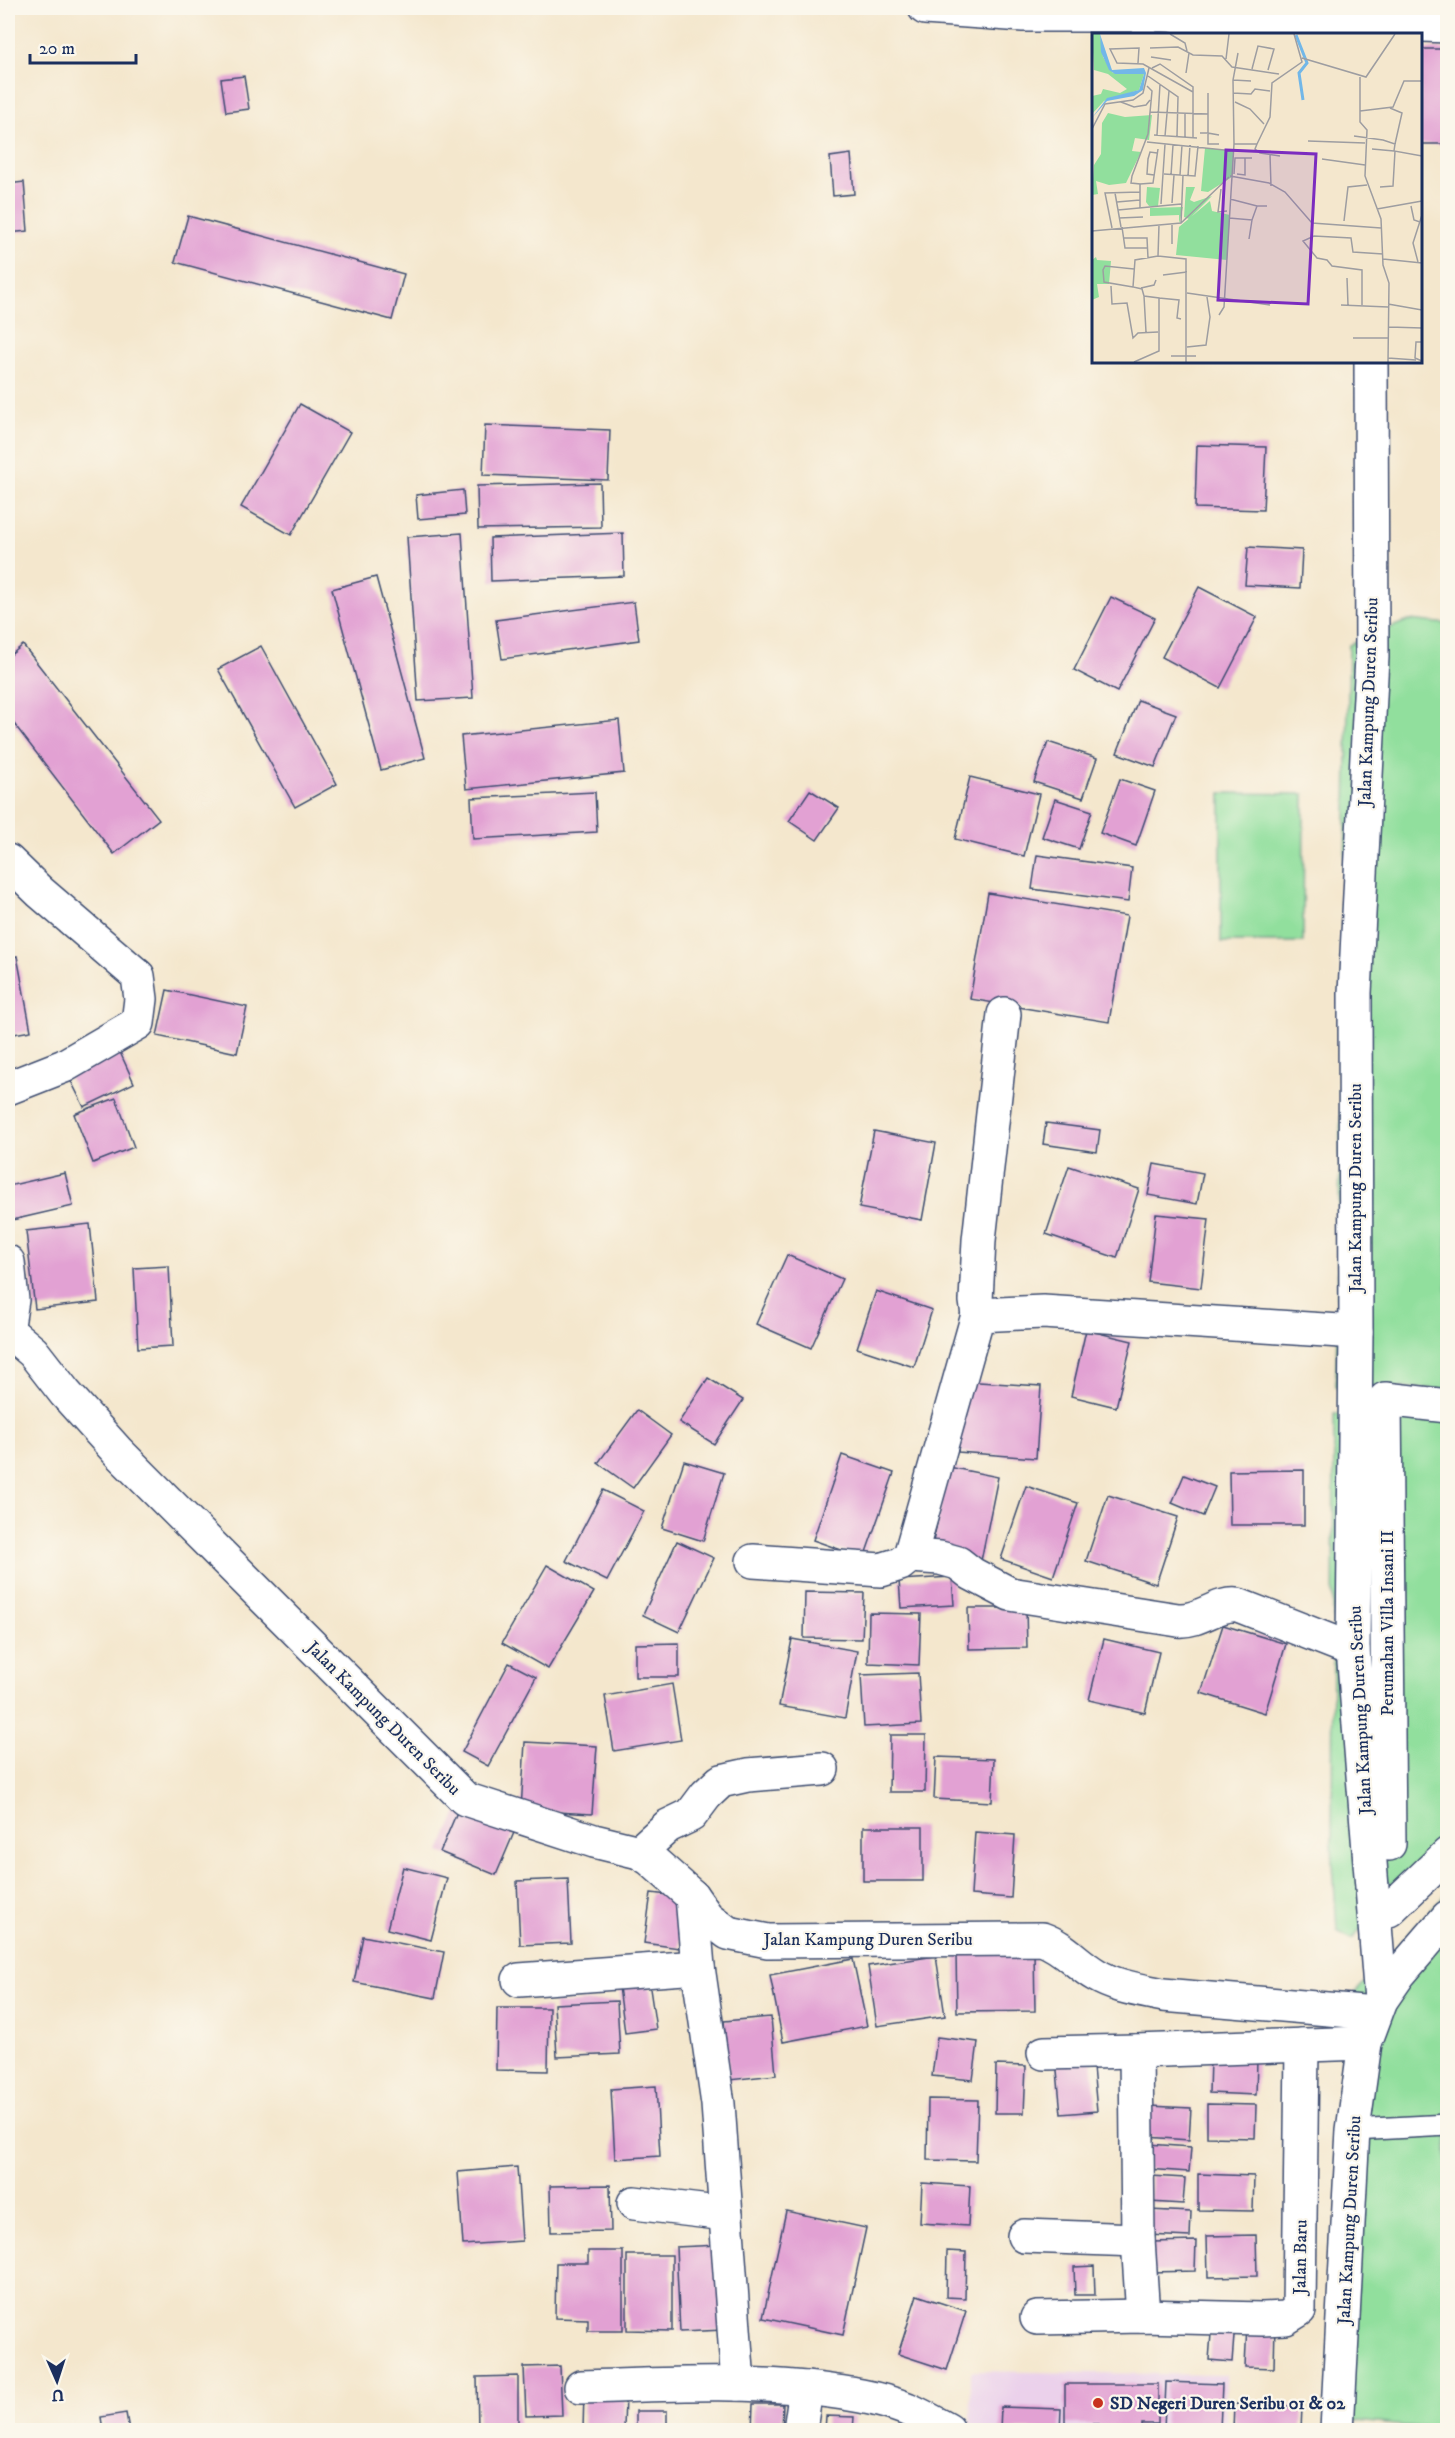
<svg xmlns="http://www.w3.org/2000/svg" width="1455" height="2438" font-family="'IM FELL DW Pica',serif">
<style>
.built{fill:#ebd1eb}
.green{fill:#91df9d;stroke:#56877e;stroke-width:1.5}
.building{fill:#e2a1d3}
.lines{fill:none;stroke-linecap:round;stroke-linejoin:round}
.lane-casing{stroke:#3c4b6f;stroke-width:24}
.street-casing{stroke:#3c4b6f;stroke-width:36}
.lane{stroke:#fff;stroke-width:21}
.street{stroke:#fff;stroke-width:33}
.poi-dot{fill:#c8321e;stroke:#fbf7ec;stroke-width:2}
.labels{text-anchor:middle;stroke-width:4.5;stroke-linejoin:round;paint-order:stroke}
.street-label{font-size:18px;fill:#1b2f5e;stroke:#fbf7ec}
.poi-label{font-size:18px;font-weight:bold;fill:#1b2f5e;stroke:#fbf7ec;text-anchor:start}
.inset-river{fill:none;stroke:#72b7e8;stroke-width:3}
.inset-road{fill:none;stroke:#9d9da1;stroke-width:1.5}
.view{fill:#7b2cbf;fill-opacity:0.15;stroke:#7b2cbf;stroke-width:3}
.inset-edge{fill:none;stroke:#1b2f5e;stroke-width:3}
</style>
<rect width="100%" height="100%" fill="#fbf7ec"/>
<filter id="ink" filterUnits="userSpaceOnUse"><feTurbulence type="fractalNoise" baseFrequency=".0167" numOctaves="2"/><feDisplacementMap in="SourceGraphic" scale="12" xChannelSelector="R" yChannelSelector="G"/><feConvolveMatrix kernelMatrix="1 2 1 2 8 2 1 2 1" color-interpolation-filters="sRGB"/></filter>
<filter id="wash" filterUnits="userSpaceOnUse"><feTurbulence type="fractalNoise" baseFrequency=".008" numOctaves="4" result="noise"/><feDisplacementMap in="SourceGraphic" scale="24" xChannelSelector="R" yChannelSelector="G"/><feGaussianBlur stdDeviation="1.35" result="paint"/><feColorMatrix in="noise" values="0 0 0 0 0 0 0 0 0 0 0 0 0 0 0 0 0 1.4 0 .05"/><feComposite in="paint" operator="in"/></filter>
<g filter="url(#wash)">
<rect width="100%" height="100%" fill="#f4e7cd"/>
<path class="built" d="M971,2371L1226,2375L1225,2430H970Z"/>
<g class="green">
<path d="M1409,620L1447,624V1389L1336,1386L1349,645Z"/>
<path d="M1221,793L1304,794L1303,942H1221Z"/>
<path d="M1334,1414L1448,1418L1447,1839L1352,1939L1337,1931L1332,1846Z"/>
<path d="M1447,1892V2430L1336,2419L1343,2006Z"/>
</g>
<g id="blocks">
<g class="building">
<rect x="1420" y="49" width="28" height="95"/>
<path d="M244,76L249,109L226,112L221,79Z"/>
<path d="M851,154L854,194L833,196L830,157Z"/>
<path d="M24,182L28,231L8,233V184Z"/>
<path d="M188,216L404,274L392,320L175,262Z"/>
<path d="M300,404L350,432L291,535L241,507Z"/>
<path d="M485,425L610,430L608,480L483,475Z"/>
<path d="M1197,445L1266,447L1263,510L1195,508Z"/>
<path d="M600,483L601,527L478,529L477,486Z"/>
<path d="M463,490L465,515L418,519L416,495Z"/>
<path d="M462,533L473,698L418,701L407,537Z"/>
<path d="M623,533L624,576L491,581L490,538Z"/>
<path d="M1248,547L1302,550L1300,588L1245,585Z"/>
<path d="M376,577L425,758L381,770L332,589Z"/>
<path d="M1199,587L1257,617L1220,688L1162,657Z"/>
<path d="M1111,597L1155,618L1117,692L1074,670Z"/>
<path d="M634,602L639,640L502,659L496,620Z"/>
<path d="M23,645L159,819L114,854L8,716V657Z"/>
<path d="M261,646L337,784L295,807L218,669Z"/>
<path d="M1138,700L1176,714L1155,767L1117,753Z"/>
<path d="M619,720L624,773L466,789L461,736Z"/>
<path d="M1048,742L1097,758L1083,798L1034,782Z"/>
<path d="M970,777L1039,794L1024,856L955,839Z"/>
<path d="M1120,779L1155,791L1136,846L1100,833Z"/>
<path d="M810,790L839,808L817,840L789,821Z"/>
<path d="M595,792L597,832L473,839L471,798Z"/>
<path d="M1055,799L1092,811L1079,849L1042,837Z"/>
<path d="M1037,855L1132,868L1128,902L1032,889Z"/>
<path d="M988,893L1127,916L1109,1022L970,999Z"/>
<path d="M17,956L31,1031L8,1035V958Z"/>
<path d="M167,990L247,1007L237,1053L157,1036Z"/>
<path d="M119,1050L134,1083L84,1107L68,1075Z"/>
<path d="M116,1098L134,1147L93,1163L74,1114Z"/>
<path d="M1046,1123L1100,1130L1097,1152L1043,1144Z"/>
<path d="M874,1131L936,1143L922,1220L859,1208Z"/>
<path d="M1154,1164L1203,1173L1197,1204L1148,1195Z"/>
<path d="M1069,1166L1139,1189L1117,1258L1046,1234Z"/>
<path d="M65,1173L73,1206L8,1221V1186Z"/>
<path d="M1156,1214L1209,1219L1201,1288L1148,1282Z"/>
<path d="M90,1224L98,1302L35,1309L26,1231Z"/>
<path d="M787,1255L842,1279L811,1348L756,1324Z"/>
<path d="M169,1266L173,1346L138,1348L134,1268Z"/>
<path d="M876,1291L932,1310L914,1367L857,1348Z"/>
<path d="M1086,1330L1132,1341L1116,1407L1071,1396Z"/>
<path d="M708,1378L743,1400L714,1444L679,1422Z"/>
<path d="M963,1381L1041,1386L1036,1458L958,1452Z"/>
<path d="M637,1410L671,1435L633,1488L598,1463Z"/>
<path d="M842,1455L894,1473L864,1558L813,1540Z"/>
<path d="M684,1461L724,1473L703,1541L662,1528Z"/>
<path d="M949,1467L998,1477L981,1561L931,1551Z"/>
<path d="M1304,1470V1525H1230L1229,1471Z"/>
<path d="M1184,1475L1215,1487L1203,1516L1172,1503Z"/>
<path d="M1026,1486L1078,1503L1053,1577L1001,1559Z"/>
<path d="M603,1490L644,1511L607,1581L566,1561Z"/>
<path d="M1108,1495L1178,1517L1156,1584L1086,1561Z"/>
<path d="M677,1541L714,1558L679,1632L643,1615Z"/>
<path d="M547,1565L594,1592L548,1669L502,1643Z"/>
<path d="M952,1577L954,1605L901,1608L899,1580Z"/>
<path d="M805,1592L864,1593L862,1639L804,1638Z"/>
<path d="M968,1608H1026L1027,1648L969,1649Z"/>
<path d="M869,1613L921,1614L919,1665L868,1663Z"/>
<path d="M1223,1625L1286,1644L1265,1713L1201,1693Z"/>
<path d="M792,1639L857,1651L845,1718L779,1706Z"/>
<path d="M1104,1639L1159,1652L1145,1713L1089,1700Z"/>
<path d="M679,1643V1677H635V1644Z"/>
<path d="M509,1663L536,1677L488,1766L462,1752Z"/>
<path d="M918,1673L921,1724L864,1727L861,1675Z"/>
<path d="M672,1684L681,1740L614,1751L605,1696Z"/>
<path d="M890,1735H926L925,1792H889Z"/>
<path d="M525,1742L597,1746L592,1814L521,1810Z"/>
<path d="M936,1757L994,1759L992,1802L934,1799Z"/>
<path d="M460,1805L516,1828L496,1875L440,1852Z"/>
<rect x="863" y="1827" width="60" height="54"/>
<path d="M975,1832L1015,1835L1011,1898L971,1895Z"/>
<path d="M403,1867L447,1878L431,1940L387,1929Z"/>
<path d="M568,1879L571,1943L520,1945L517,1881Z"/>
<path d="M651,1893L685,1897L679,1948L644,1943Z"/>
<path d="M363,1936L444,1952L435,1998L354,1982Z"/>
<path d="M1034,1951L1035,2011L957,2012L956,1953Z"/>
<path d="M936,1956L945,2016L877,2026L868,1966Z"/>
<path d="M853,1959L867,2026L783,2042L770,1975Z"/>
<path d="M648,1975L656,2029L625,2033L618,1979Z"/>
<path d="M617,2001L620,2054L557,2057L554,2004Z"/>
<path d="M497,2008H549L548,2071L496,2070Z"/>
<path d="M771,2017L776,2075L729,2080L724,2021Z"/>
<path d="M937,2037L978,2042L973,2080L932,2076Z"/>
<path d="M1092,2056L1097,2111L1061,2114L1056,2060Z"/>
<path d="M1210,2059L1257,2060L1256,2095L1209,2093Z"/>
<path d="M996,2065L1026,2066L1024,2113H995Z"/>
<path d="M656,2086L660,2156L615,2159L611,2089Z"/>
<path d="M928,2099L978,2100L976,2161L927,2160Z"/>
<path d="M1207,2104L1256,2105L1255,2138L1207,2137Z"/>
<path d="M1149,2106L1191,2108L1189,2140L1147,2137Z"/>
<path d="M1148,2144L1191,2147L1189,2172L1147,2169Z"/>
<path d="M517,2167L522,2241L463,2245L458,2172Z"/>
<path d="M1198,2174L1254,2176L1253,2211L1198,2210Z"/>
<path d="M1151,2176L1185,2178L1183,2204L1150,2202Z"/>
<path d="M922,2183L970,2186L968,2226L920,2223Z"/>
<path d="M610,2185L611,2231L551,2232L550,2186Z"/>
<path d="M1149,2210L1191,2212L1190,2237L1148,2235Z"/>
<path d="M786,2211L866,2228L843,2335L763,2318Z"/>
<path d="M1256,2235L1257,2276L1208,2277L1207,2236Z"/>
<path d="M1196,2241L1195,2271L1151,2272V2242Z"/>
<path d="M720,2245L724,2330L680,2332L676,2247Z"/>
<path d="M588,2251H623V2331H588V2319L555,2318L556,2263H588Z"/>
<path d="M947,2251L966,2252L965,2298L946,2297Z"/>
<path d="M627,2255H672V2331L627,2330Z"/>
<path d="M1094,2266L1095,2295H1075L1074,2267Z"/>
<path d="M917,2295L966,2311L947,2370L898,2354Z"/>
<path d="M1212,2321L1235,2323L1232,2362L1209,2360Z"/>
<path d="M1247,2324L1275,2325L1274,2368L1245,2367Z"/>
<path d="M560,2366L562,2415L526,2416L524,2367Z"/>
<path d="M518,2376V2430H478L477,2377Z"/>
<path d="M1166,2382L1222,2384L1220,2430H1164Z"/>
<path d="M1065,2384H1158V2424H1142V2430H1099V2424H1065Z"/>
<path d="M584,2392L625,2393L624,2430H583Z"/>
<path d="M753,2404H783L782,2430H752Z"/>
<path d="M1234,2404L1302,2407L1301,2430H1233Z"/>
<path d="M1001,2407L1061,2409L1060,2430H1000Z"/>
<rect x="636" y="2411" width="31" height="19"/>
<path d="M126,2413L129,2430H103L101,2417Z"/>
<path d="M826,2416L854,2417L853,2430H825Z"/>
</g>
</g>
</g>
<g filter="url(#ink)">
<use href="#blocks" fill-opacity="0" stroke="#3c4b6f" stroke-width="1.5"/>
<g class="lines">
<g class="lane-casing">
<path id="lane" d="M1353,2130L1448,2125"/>
</g>
<g class="street-casing">
<g id="street">
<path d="M925,8L1023,15H1163L1448,26"/>
<path d="M1371,362L1372,657L1355,993L1356,1332L1353,1650L1381,2000"/>
<path d="M8,861L40,892L138,976L141,999L138,1023L64,1066L8,1088"/>
<path d="M8,1262L12,1300L8,1325"/>
<path d="M978,1315L976,1301L979,1240L1004,1014"/>
<path d="M8,1331L33,1352L65,1393L118,1452L465,1799L594,1841L639,1852L650,1859L692,1896L707,1917L728,1933L768,1941L1042,1939C1063,1946 1077,1964 1096,1975C1116,1987 1140,1990 1163,1995L1375,2013"/>
<path d="M910,1556L940,1558L958,1563L972,1574L1010,1594L1178,1620C1200,1622 1217,1602 1238,1605L1353,1650"/>
<path d="M753,1561L881,1570L900,1564L910,1556L978,1315L1043,1312L1356,1332"/>
<path d="M1389,1844L1385,1399L1448,1406"/>
<path d="M639,1852L668,1826L691,1815L706,1795L721,1781L748,1775L822,1769"/>
<path d="M692,1896L698,1967L718,2104L738,2384"/>
<path d="M1389,1910L1448,1854"/>
<path d="M519,1980L698,1967"/>
<path d="M1044,2053L1136,2051"/>
<path d="M634,2203L726,2214"/>
<path d="M1024,2236L1138,2240"/>
<path d="M1143,2316L1138,2240L1136,2051L1365,2043"/>
<path d="M1037,2318L1143,2316L1262,2319L1286,2318L1299,2310L1302,2045"/>
<path d="M581,2387C659,2385 736,2380 814,2389C846,2393 877,2397 907,2409C921,2415 935,2423 948,2430"/>
<path d="M800,2430L806,2388"/>
<path d="M1337,2430L1353,2130L1365,2043L1381,2000L1399,1974L1448,1917"/>
</g>
</g>
<use href="#lane" class="lane"/>
<use href="#street" class="street"/>
</g>
</g>
<circle class="poi-dot" cx="1098" cy="2403" r="6"/>
<g class="labels">
<g class="street-label">
<text transform="translate(1368 702) rotate(-88)" y="6">Jalan Kampung Duren Seribu</text>
<text transform="translate(1355 1188) rotate(-90)" y="6">Jalan Kampung Duren Seribu</text>
<text transform="translate(1387 1623) rotate(-90)" y="6">Perumahan Villa Insani II</text>
<text transform="translate(1360 1710) rotate(-93)" y="6">Jalan Kampung Duren Seribu</text>
<text transform="translate(384 1718) rotate(45)" y="6">Jalan Kampung Duren Seribu</text>
<text x="868" y="1945">Jalan Kampung Duren Seribu</text>
<text transform="translate(1349 2220) rotate(-87)" y="6">Jalan Kampung Duren Seribu</text>
<text transform="translate(1300 2257) rotate(-89)" y="6">Jalan Baru</text>
</g>
<g class="poi-label">
<text x="1110" y="2409">SD Negeri Duren Seribu 01 &amp; 02</text>
</g>
</g>
<g transform="translate(1092 33)">
<rect width="330" height="330" fill="#f4e7cd"/>
<path d="M0,1H8L11,24L21,40L52,41L47,57L12,68L0,81V63L9,61L11,56L28,60L35,56L16,41L2,37ZM16,80L33,84L60,82L57,107L43,105L40,118L49,119L34,150L17,152L4,148L6,161L0,162L2,132L9,121L10,90ZM113,115L142,118L140,144L116,159L109,158ZM55,154L68,155L66,173H57L54,169ZM94,154H103L98,167L102,169L120,163L97,186L92,184ZM118,168L120,178L138,182L135,227L84,222L87,194ZM91,174L87,191V182L58,183V175ZM4,224L5,227L19,228L17,251H5L7,264L0,267V227Z" fill="#91df9d"/>
<path d="M8,1L20,37L52,35L54,40L51,57L42,63L15,68L0,85L15,65L47,57L52,41H23L17,37L9,19Z" fill="#72b7e8"/>
<path class="inset-river" d="M204,2L215,30L207,40L211,67"/>
<path class="inset-road" d="M78,1L93,10L95,18M58,15L86,14L101,22L130,23L140,34L187,41M59,24L79,27M210,25L274,44L303,1M134,26L137,1M46,30L47,15L18,16L25,30L51,31L101,59M60,35L68,31L101,54V104M160,36L166,13L182,16L176,37M94,40L97,20M56,43L86,64L85,103M268,44V89L275,97L273,143L289,186L291,232L297,250L296,329M141,47L159,48M116,60V100L127,102M141,60L159,61L163,56L178,58M29,69L42,74L54,72L58,67M143,69L158,76L172,91M298,75L310,80L303,111M268,78L301,74L312,48H330M58,79L116,81M93,80V104M0,96L13,71L41,67L51,60L57,35M108,100H116V111H127M62,102L105,105M65,102L68,51M73,103L77,58M262,103L291,107L303,111L302,118L330,123M216,108L273,110M55,109L142,118M142,111L141,47L146,20M165,111L178,84L180,50L210,29L202,1M165,111L163,116L168,120L188,123M280,116L302,118M178,122L179,153M230,126L273,132M72,141L103,143L106,113M142,141L143,125H160M145,141L153,142V125M62,142L55,141L56,126L58,119L65,120M79,142L81,112M88,142L90,112M96,143L98,112M138,143L177,150L193,159L220,190L289,195M48,151L61,150L66,116M288,154L301,153L303,118M129,156L126,179L135,178M23,160L29,194M138,166L165,173M25,169L48,167M80,170L82,142M69,171L73,111M319,173L322,187L328,189M48,176V151L39,150L40,143L56,101L60,58L55,53M285,176L330,168M26,177L89,171M27,185L51,184M137,185L160,187L165,173H175M252,188L256,154L275,152M89,190L91,142M30,194L33,215H56M20,195L13,160L48,159M0,198L89,190L137,144M31,205H55L56,225M157,206L160,187M80,211V192M66,223L67,192M291,226L330,230M326,229L321,210L330,182M71,242L95,239M255,245L256,272M19,253L20,271L35,270L41,305L46,300L66,299M41,254L12,249L11,237L13,233L42,236M49,255L62,252L64,247M95,260L178,272M52,263L54,299M67,265L87,267L85,285L89,286M296,271L330,277M249,272L296,274M270,272V237L240,233L235,227L225,225L211,208L222,203L259,205L261,219L291,221M127,282L132,274L142,111H165M297,294L330,295M261,305H297M330,309H324L323,325L330,328M95,314L114,312L118,284L115,264M79,323H104M296,325L324,327M42,329L67,318V265L52,263L50,256L41,254L43,227L66,223L94,226V329"/>
<path class="view" d="M134,117L224,121L216,271L126,267Z"/>
<rect width="330" height="330" class="inset-edge"/>
</g>
<rect width="1455" height="2438" fill="none" stroke="#fbf7ec" stroke-width="30"/>
<g transform="translate(57 2381) rotate(177)" stroke="#fbf7ec" stroke-width="4.5" paint-order="stroke">
<path d="M0-4.5L10 22L0 15L-10 22Z" fill="#1b2f5e"/>
<text y="-9" font-size="16" font-weight="bold" text-anchor="middle" fill="#1b2f5e">U</text>
</g>
<path d="M30 54v9h106v-9" fill="none" stroke="#1b2f5e" stroke-width="3"/>
<text x="39" y="54" font-size="18" fill="#1b2f5e" stroke="#fbf7ec" stroke-width="4.5" paint-order="stroke">20 m</text>
</svg>
